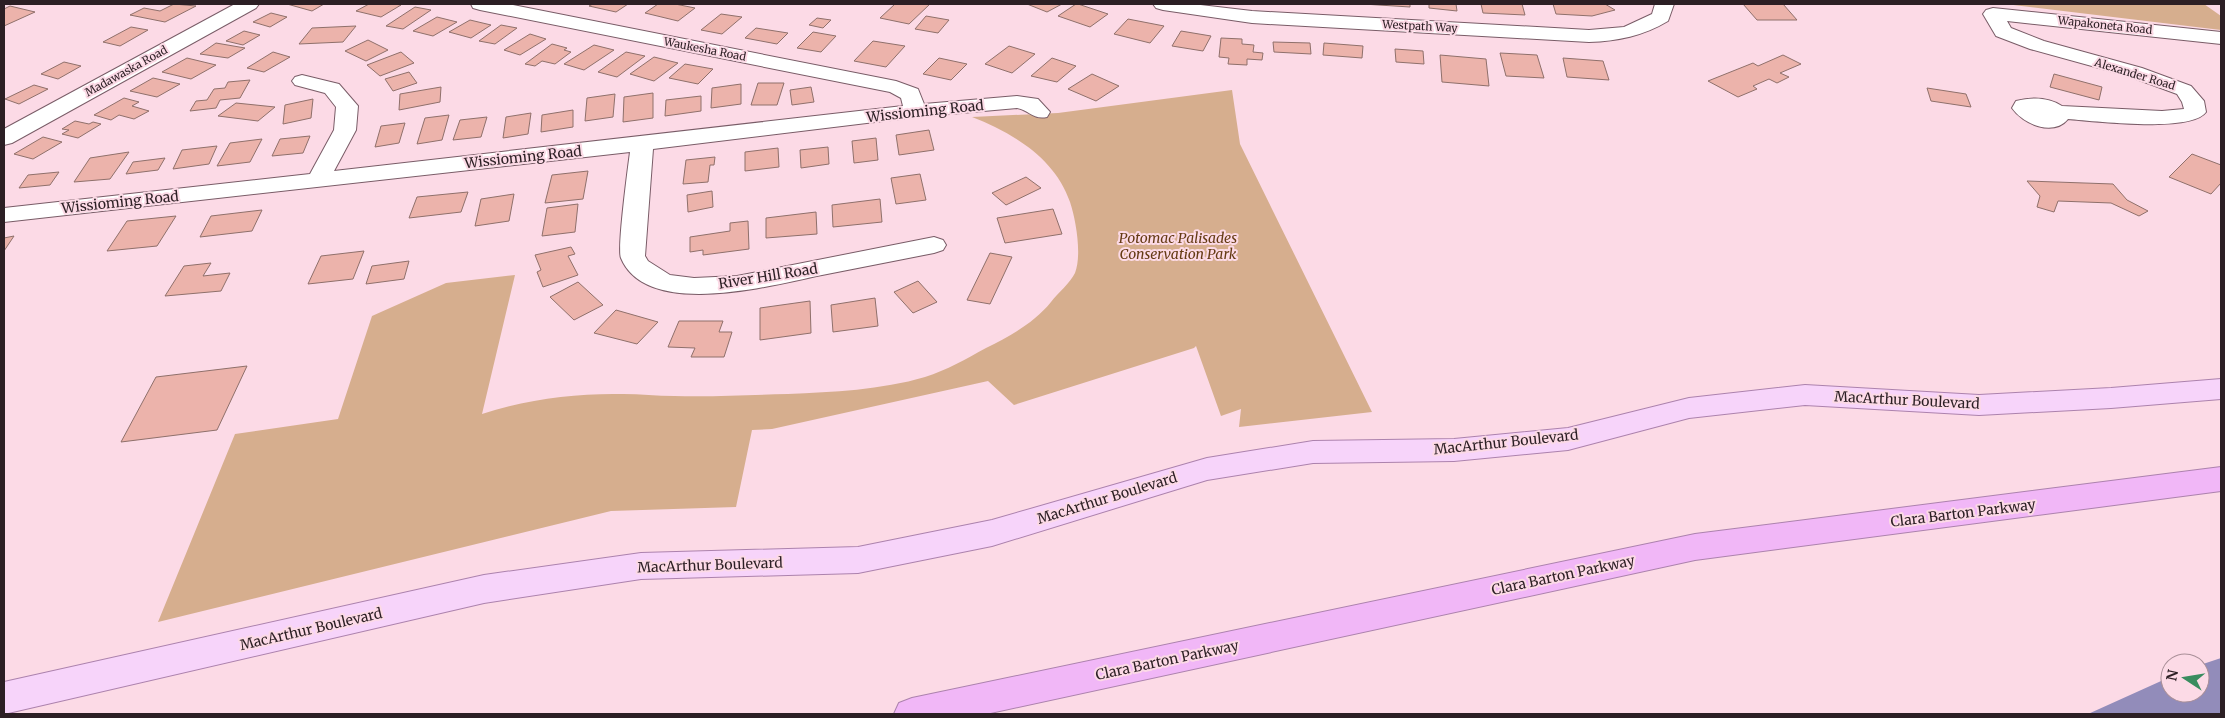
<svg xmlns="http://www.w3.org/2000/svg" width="2225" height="718" font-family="Merriweather,serif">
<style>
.green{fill:#d6ae8e}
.water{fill:#928cba}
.building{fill:#ecb3ab;stroke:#8f706b}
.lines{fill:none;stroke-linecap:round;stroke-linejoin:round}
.minor-casing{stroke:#795c67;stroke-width:2}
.major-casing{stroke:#ac82ad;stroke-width:2}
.highway-casing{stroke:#ac82ad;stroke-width:2}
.minor{fill:#fff;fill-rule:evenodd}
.major{fill:#f7d4fa;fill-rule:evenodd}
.highway{fill:#f1b7f7;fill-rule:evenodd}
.labels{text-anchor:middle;stroke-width:4;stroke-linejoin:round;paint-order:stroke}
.far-street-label{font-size:11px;fill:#2c1f24;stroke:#fcdae6}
.street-label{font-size:14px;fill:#2c1f24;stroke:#fcdae6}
.park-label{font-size:14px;font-style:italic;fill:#643a13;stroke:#fcdae6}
</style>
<rect width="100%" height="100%" fill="#fcdae6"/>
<g class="green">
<path d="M2005,4H2204L2221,16V30Z"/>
<path d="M1232,90L1240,144L1372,412L1239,427L1241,409L1221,416L1196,346L1194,348L1014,405L988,381L772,429L752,430L736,507L611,511L158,622L235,434L338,419L372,316L446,283L515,275L482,414C527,399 577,393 623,394C640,394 657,396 674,396C712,397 750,395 788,394C833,392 881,390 925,377C947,370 966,359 986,348C1010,336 1034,323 1051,302C1058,293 1070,283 1075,273C1082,255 1076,220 1070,202C1055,158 1013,133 972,117L1058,113Z"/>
</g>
<path class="water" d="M2221,658V714H2088L2170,677V693H2200V665Z"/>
<g class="building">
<path d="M174,4L196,6L165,22L130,15L144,8L160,11Z"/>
<path d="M287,4H324L312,11Z"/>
<path d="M369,4H394L401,5L381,17L356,11Z"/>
<path d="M593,4H628L616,12L589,6Z"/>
<path d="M658,4H675L695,8L678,21L645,13Z"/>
<path d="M895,4H930L909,24L880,18Z"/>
<path d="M1027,4H1062L1047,12Z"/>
<path d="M1076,4H1078L1108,14L1090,27L1058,16Z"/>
<path d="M1363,4H1410V7Z"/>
<path d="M1429,4H1456L1457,11L1429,8Z"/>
<path d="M1481,4H1522L1525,15L1483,13Z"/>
<path d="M1553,4H1605L1615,10L1592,16L1556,14Z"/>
<path d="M1743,4H1783L1797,20H1757Z"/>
<path d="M10,6L35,12L4,26V9Z"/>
<path d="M415,7L431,10L403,29L386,26Z"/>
<path d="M271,13L287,17L270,27L253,22Z"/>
<path d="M721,14L742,17L722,34L701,30Z"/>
<path d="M926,16L949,20L938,33L915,29Z"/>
<path d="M437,17L457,22L433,36L413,31Z"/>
<path d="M817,18L831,20L823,28L809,25Z"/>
<path d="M1128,19L1164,26L1150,43L1114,34Z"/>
<path d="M470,20L491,25L471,38L449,32Z"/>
<path d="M501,25L517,28L495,44L479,41Z"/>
<path d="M356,26L343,42L299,44L312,28Z"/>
<path d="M131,27L148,30L120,46L103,42Z"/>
<path d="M756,28L788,33L777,44L745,38Z"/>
<path d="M244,31L260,35L243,45L226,41Z"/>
<path d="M1181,31L1211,36L1203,51L1172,46Z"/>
<path d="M813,32L836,36L821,52L797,48Z"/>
<path d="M530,34L546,39L520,55L504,50Z"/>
<path d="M1221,38L1242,39V44L1254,45L1253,52L1263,53L1262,60L1247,59V65L1228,64L1229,58L1219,57Z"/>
<path d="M368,40L388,50L366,61L345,51Z"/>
<path d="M873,41L905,46L886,67L854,61Z"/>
<path d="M1273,42L1310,43L1311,54L1274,52Z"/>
<path d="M216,43L245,48L228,58L200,54Z"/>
<path d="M1324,43L1363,46L1362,58L1323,55Z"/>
<path d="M552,44L567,48L564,50L571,52L555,64L542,61L535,66L525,64Z"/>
<path d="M594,45L614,50L584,70L564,64Z"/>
<path d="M1009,46L1035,54L1012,73L985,64Z"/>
<path d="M1395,49L1423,51L1424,64L1396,62Z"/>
<path d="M273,52L290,57L264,72L247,68Z"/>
<path d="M401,52L414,63L380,76L367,65Z"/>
<path d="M626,52L645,56L617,77L598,72Z"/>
<path d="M1500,53L1537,55L1544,78L1506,76Z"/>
<path d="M1440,55L1486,59L1489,86L1442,82Z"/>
<path d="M1783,55L1801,64L1780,73L1789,77L1777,83L1769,79L1753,86L1757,89L1738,97L1708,81L1753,63L1758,66Z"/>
<path d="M654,57L678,63L654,81L630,74Z"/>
<path d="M187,58L216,65L191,79L162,72Z"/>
<path d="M939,58L967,64L951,80L923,74Z"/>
<path d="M1052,58L1076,66L1057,82L1031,76Z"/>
<path d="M1563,58L1603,61L1609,80L1567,77Z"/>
<path d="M64,62L81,66L58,79L41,74Z"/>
<path d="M685,64L713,69L698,84L669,78Z"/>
<path d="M409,72L417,83L393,91L385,79Z"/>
<path d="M1092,74L1119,86L1096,101L1068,89Z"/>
<path d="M2054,74L2102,87L2099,100L2050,87Z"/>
<path d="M153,78L180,84L157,97L130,91Z"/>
<path d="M250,80L240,98L220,100L216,108L190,111L196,101L207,100L214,89L225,88L228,82Z"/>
<path d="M758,83H784L777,105H751Z"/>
<path d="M741,84V104L711,108L712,88Z"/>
<path d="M34,85L48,89L19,104L5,99Z"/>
<path d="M441,87L440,102L399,110L400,94Z"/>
<path d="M811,87L814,102L792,105L790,90Z"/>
<path d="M1927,88L1966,94L1971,107L1931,101Z"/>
<path d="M653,93V118L623,122L624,97Z"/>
<path d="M615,94L613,117L585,121L587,98Z"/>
<path d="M701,96V111L665,116L666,100Z"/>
<path d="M124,98L139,102L132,106L149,111L134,119L119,115L111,120L94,115Z"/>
<path d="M313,99L311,118L283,124L285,105Z"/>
<path d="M236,103L275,107L258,121L218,116Z"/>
<path d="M573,110V127L541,132L542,115Z"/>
<path d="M531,113L528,134L503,138L506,117Z"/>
<path d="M449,115L442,140L417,144L425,118Z"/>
<path d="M487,117L481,137L453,140L460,120Z"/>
<path d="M75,121L89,124L93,122L101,124L78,138L62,134L69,130L62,129Z"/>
<path d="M405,123L399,143L375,147L381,126Z"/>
<path d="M929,130L934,150L899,155L896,135Z"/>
<path d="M310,136L303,153L272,156L280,139Z"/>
<path d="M43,137L62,142L33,159L14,154Z"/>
<path d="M876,138L878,160L854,163L852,141Z"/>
<path d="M262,139L250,162L217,166L230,143Z"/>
<path d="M217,146L209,164L173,169L182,150Z"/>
<path d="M828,147L829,164L801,168L800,150Z"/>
<path d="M778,148L779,167L745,171V152Z"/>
<path d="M129,152L110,179L74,182L90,158Z"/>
<path d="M2192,154L2221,165V183L2211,194L2169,177Z"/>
<path d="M715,157L714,165H710L708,182L683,184L686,160Z"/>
<path d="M165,158L158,170L126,174L133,162Z"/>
<path d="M588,171L583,199L545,203L552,175Z"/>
<path d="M59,172L50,185L19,188L28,175Z"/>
<path d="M920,174L926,200L896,204L891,178Z"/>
<path d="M1026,177L1041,188L1006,205L992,193Z"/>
<path d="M2027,181L2113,184L2127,200L2148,211L2139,216L2111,203L2058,201L2054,212L2037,207L2040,196Z"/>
<path d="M712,191L713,207L688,212L687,195Z"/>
<path d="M468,192L461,212L409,218L417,197Z"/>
<path d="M514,194L509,221L475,226L481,199Z"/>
<path d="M880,199L882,222L833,227L832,205Z"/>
<path d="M578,204L575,232L542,236L547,208Z"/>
<path d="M1053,209L1062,234L1005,243L997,218Z"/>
<path d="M262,210L252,231L200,237L211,216Z"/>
<path d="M816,212L817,234L766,238V218Z"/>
<path d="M176,216L157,246L107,251L127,221Z"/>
<path d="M748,221L749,249L703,255V250L690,252V237L730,231V223Z"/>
<path d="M14,236L4,251V238Z"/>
<path d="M571,247L575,254L568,256L578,275L543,287L537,272L541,270L535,255Z"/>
<path d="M364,251L353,279L308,284L321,256Z"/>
<path d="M990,253L1012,257L990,304L967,300Z"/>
<path d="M409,261L404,279L366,284L372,266Z"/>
<path d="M211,263L203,276L230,273L221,291L165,296L184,266Z"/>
<path d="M918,281L937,302L913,313L894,292Z"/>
<path d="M578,282L603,305L574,320L550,297Z"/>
<path d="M875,298L878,326L833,332L831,305Z"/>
<path d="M810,301L811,333L760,340V308Z"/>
<path d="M616,310L658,322L637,344L594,333Z"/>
<path d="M679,321H723L719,332H732L724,357H691L695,348L668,347Z"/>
<path d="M247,366L217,430L121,442L156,377Z"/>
</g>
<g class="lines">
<g class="minor-casing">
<g id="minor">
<path d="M235,4H259L256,8L12,143L4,145V129Z"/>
<path d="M471,4H508L896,81L918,89L924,104L1017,96L1038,99L1050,112L1047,117C1033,120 1029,110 1017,108L916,117L653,149L645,256L648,261L670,275L694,278L737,276L934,237L943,240L946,245L943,250L934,253C897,260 859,268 822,275C773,285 647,320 621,258C617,250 628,167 630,152L4,222V208L310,174L334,130L336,107L325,93L295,85L292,81L295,77L302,75L339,84L358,106L356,130L334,171L903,106L901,98L890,92L480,10L473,8Z"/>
<path d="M1153,4H1192L1252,11L1589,30L1624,27L1652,14L1655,4H1674L1668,21C1643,36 1618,41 1589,42L1252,23L1163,10L1156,8Z"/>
<path d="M1993,8L2221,32V44L2007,21L2011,28L2044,41L2142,68L2191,86L2204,101L2206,112C2191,133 2095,121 2068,119C2053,137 2023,124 2012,108L2016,101C2032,97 2048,97 2062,106L2162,111L2184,109L2182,102L2177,94L2128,76L2030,49L1996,36L1983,14L1986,10Z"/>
</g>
</g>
<g class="major-casing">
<path id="major" d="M2221,379V399L2111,408L1979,415L1805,405L1689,418L1568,450L1454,461L1313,463L1207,480L992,546L858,573L641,579L484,603L4,714V682L484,575L641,553L858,547L992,520L1207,458L1313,441L1454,439L1568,428L1689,398L1805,385L1979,395L2111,388Z"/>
</g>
<g class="highway-casing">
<path id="highway" d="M2221,467V491L1695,560L986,714H894L899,703L912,698L1695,534Z"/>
</g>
<use href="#minor" class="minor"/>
<use href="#major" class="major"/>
<use href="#highway" class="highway"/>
</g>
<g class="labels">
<g class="far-street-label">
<text transform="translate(2105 25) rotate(6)" y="4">Wapakoneta Road</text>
<text transform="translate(1420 26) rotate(3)" y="4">Westpath Way</text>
<text transform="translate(705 49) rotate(11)" y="4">Waukesha Road</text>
<text transform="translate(126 71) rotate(-29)" y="4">Madawaska Road</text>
<text transform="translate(2135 74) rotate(17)" y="4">Alexander Road</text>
</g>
<g class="street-label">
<text transform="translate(925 111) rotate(-6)" y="5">Wissioming Road</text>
<text transform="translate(523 157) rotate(-6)" y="5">Wissioming Road</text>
<text transform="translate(120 202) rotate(-6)" y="5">Wissioming Road</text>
<text transform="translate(768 276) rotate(-9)" y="5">River Hill Road</text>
<text transform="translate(1907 400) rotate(3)" y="5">MacArthur Boulevard</text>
<text transform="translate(1506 442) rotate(-6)" y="5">MacArthur Boulevard</text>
<text transform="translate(1107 498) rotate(-17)" y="5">MacArthur Boulevard</text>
<text transform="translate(1963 513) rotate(-7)" y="5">Clara Barton Parkway</text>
<text transform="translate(710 565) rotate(-2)" y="5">MacArthur Boulevard</text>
<text transform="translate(1563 575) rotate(-12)" y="5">Clara Barton Parkway</text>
<text transform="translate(311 629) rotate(-13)" y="5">MacArthur Boulevard</text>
<text transform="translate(1167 660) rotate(-12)" y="5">Clara Barton Parkway</text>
</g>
<g class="park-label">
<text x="1178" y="243">Potomac Palisades<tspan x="1178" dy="16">Conservation Park</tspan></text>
</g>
</g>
<rect width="2225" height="718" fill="none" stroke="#2c1f24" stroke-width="10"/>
<g transform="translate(2185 678) rotate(282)"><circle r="24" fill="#fcdae6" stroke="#a98f98"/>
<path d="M0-4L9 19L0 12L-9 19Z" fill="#398c5f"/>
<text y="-8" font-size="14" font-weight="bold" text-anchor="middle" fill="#2c1f24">N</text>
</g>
</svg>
